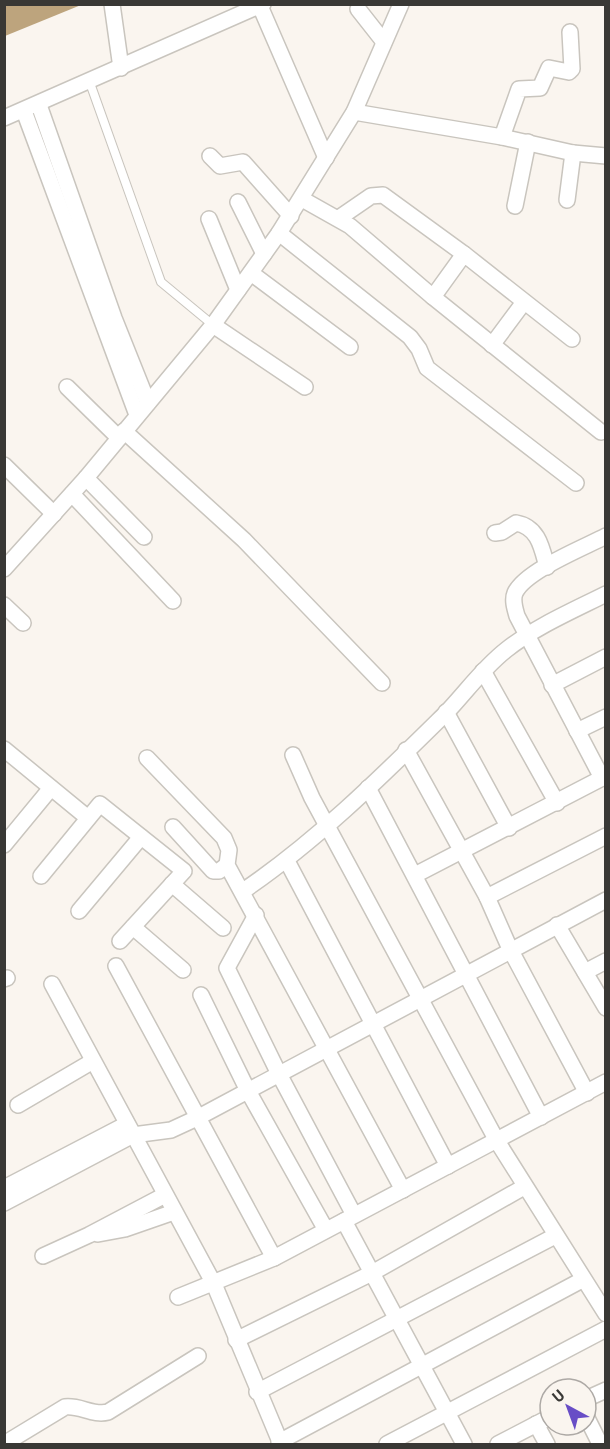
<svg xmlns="http://www.w3.org/2000/svg" width="610" height="1449" font-family="Barlow,sans-serif">
<style>
.water{fill:#bda47d}
.lines{fill:none;stroke-linecap:round;stroke-linejoin:round}
.service-casing{stroke:#c9c5be;stroke-width:10}
.minor-casing{stroke:#c9c5be;stroke-width:18}
.service{stroke:#fff;stroke-width:8}
.minor{stroke:#fff;stroke-width:15}
</style>
<rect width="100%" height="100%" fill="#faf5ef"/>
<path class="water" d="M5,4H81V5L5,36Z"/>
<g class="lines">
<g class="service-casing">
<path id="service" d="M90,83L161,282L213,325"/>
</g>
<g class="minor-casing">
<g id="minor">
<path d="M112,4L121,68"/>
<path d="M260,6L326,158"/>
<path d="M358,9L384,42"/>
<path d="M39,105L114,318L148,403"/>
<path d="M24,111L137,415"/>
<path d="M354,112L502,137L573,153L606,156"/>
<path d="M4,118L263,4"/>
<path d="M502,137L519,89L540,88L549,68L569,72L572,69L570,32"/>
<path d="M210,156L220,166L243,162L291,216"/>
<path d="M302,199L350,226L433,297L601,432"/>
<path d="M567,200L573,153"/>
<path d="M238,202L264,254"/>
<path d="M515,206L528,142"/>
<path d="M339,218L371,196L383,195L464,254"/>
<path d="M209,219L238,290"/>
<path d="M279,233L410,337L419,349L427,368L576,483"/>
<path d="M251,273L350,347"/>
<path d="M433,297L464,254L572,339"/>
<path d="M213,325L305,387"/>
<path d="M492,345L524,302"/>
<path d="M67,387L119,438"/>
<path d="M124,431L244,540L382,683"/>
<path d="M4,465L54,514"/>
<path d="M86,478L144,537"/>
<path d="M72,494L173,601"/>
<path d="M495,533L502,532L516,523C539,527 542,549 547,567"/>
<path d="M4,569L86,478L213,325L279,233L354,112L401,4"/>
<path d="M4,605L23,623"/>
<path d="M483,671L557,803"/>
<path d="M552,685L606,657"/>
<path d="M446,712L509,828"/>
<path d="M577,731L606,717"/>
<path d="M4,749L88,818"/>
<path d="M406,750L487,897L510,949L587,1093"/>
<path d="M293,755L312,798L497,1141L606,1314"/>
<path d="M147,758L224,838L229,850L227,865L403,1190"/>
<path d="M602,778L517,616C515,609 512,600 515,593C525,571 583,548 606,536"/>
<path d="M368,788L541,1117"/>
<path d="M173,827L213,871H219L227,865"/>
<path d="M4,845L51,788"/>
<path d="M287,861L448,1166"/>
<path d="M415,875L606,776"/>
<path d="M41,876L100,804L184,871L120,941"/>
<path d="M172,884L223,928"/>
<path d="M243,891C318,840 382,776 446,713C466,692 483,668 506,650C535,627 572,611 606,594"/>
<path d="M487,897L606,836"/>
<path d="M79,911L141,837"/>
<path d="M256,915L227,968L279,1074L354,1215"/>
<path d="M557,925L606,1008"/>
<path d="M133,927L183,970"/>
<path d="M116,966L274,1258"/>
<path d="M585,972L606,961"/>
<path d="M4,979L7,978"/>
<path d="M52,984L214,1284L281,1444"/>
<path d="M201,995L248,1091L326,1230"/>
<path d="M18,1105L93,1061"/>
<path d="M4,1188L127,1124"/>
<path d="M4,1203L133,1135L171,1130L197,1118L606,900"/>
<path d="M344,1221L464,1444"/>
<path d="M98,1234L125,1229L174,1212"/>
<path d="M43,1256L89,1235L165,1195"/>
<path d="M178,1297L274,1258L606,1082"/>
<path d="M236,1340L372,1273L524,1187"/>
<path d="M257,1392L555,1236"/>
<path d="M586,1399L606,1390"/>
<path d="M586,1416L600,1444"/>
<path d="M536,1424L547,1444"/>
<path d="M279,1442L582,1280"/>
<path d="M4,1444L65,1407C80,1405 93,1416 108,1412L198,1356"/>
<path d="M387,1444L606,1329"/>
<path d="M498,1444L550,1417"/>
</g>
</g>
<use href="#service" class="service"/>
<use href="#minor" class="minor"/>
</g>
<rect width="610" height="1449" fill="none" stroke="#393835" stroke-width="12"/>
<g transform="translate(568 1407) rotate(319)"><circle r="28" fill="#faf5ef" stroke="#ada9a5" stroke-width="1.5"/>
<path d="M0-4.5L10 22L0 15L-10 22Z" fill="#684dc6"/>
<text y="-9" font-size="16" font-weight="bold" text-anchor="middle" fill="#393835">U</text>
</g>
</svg>
